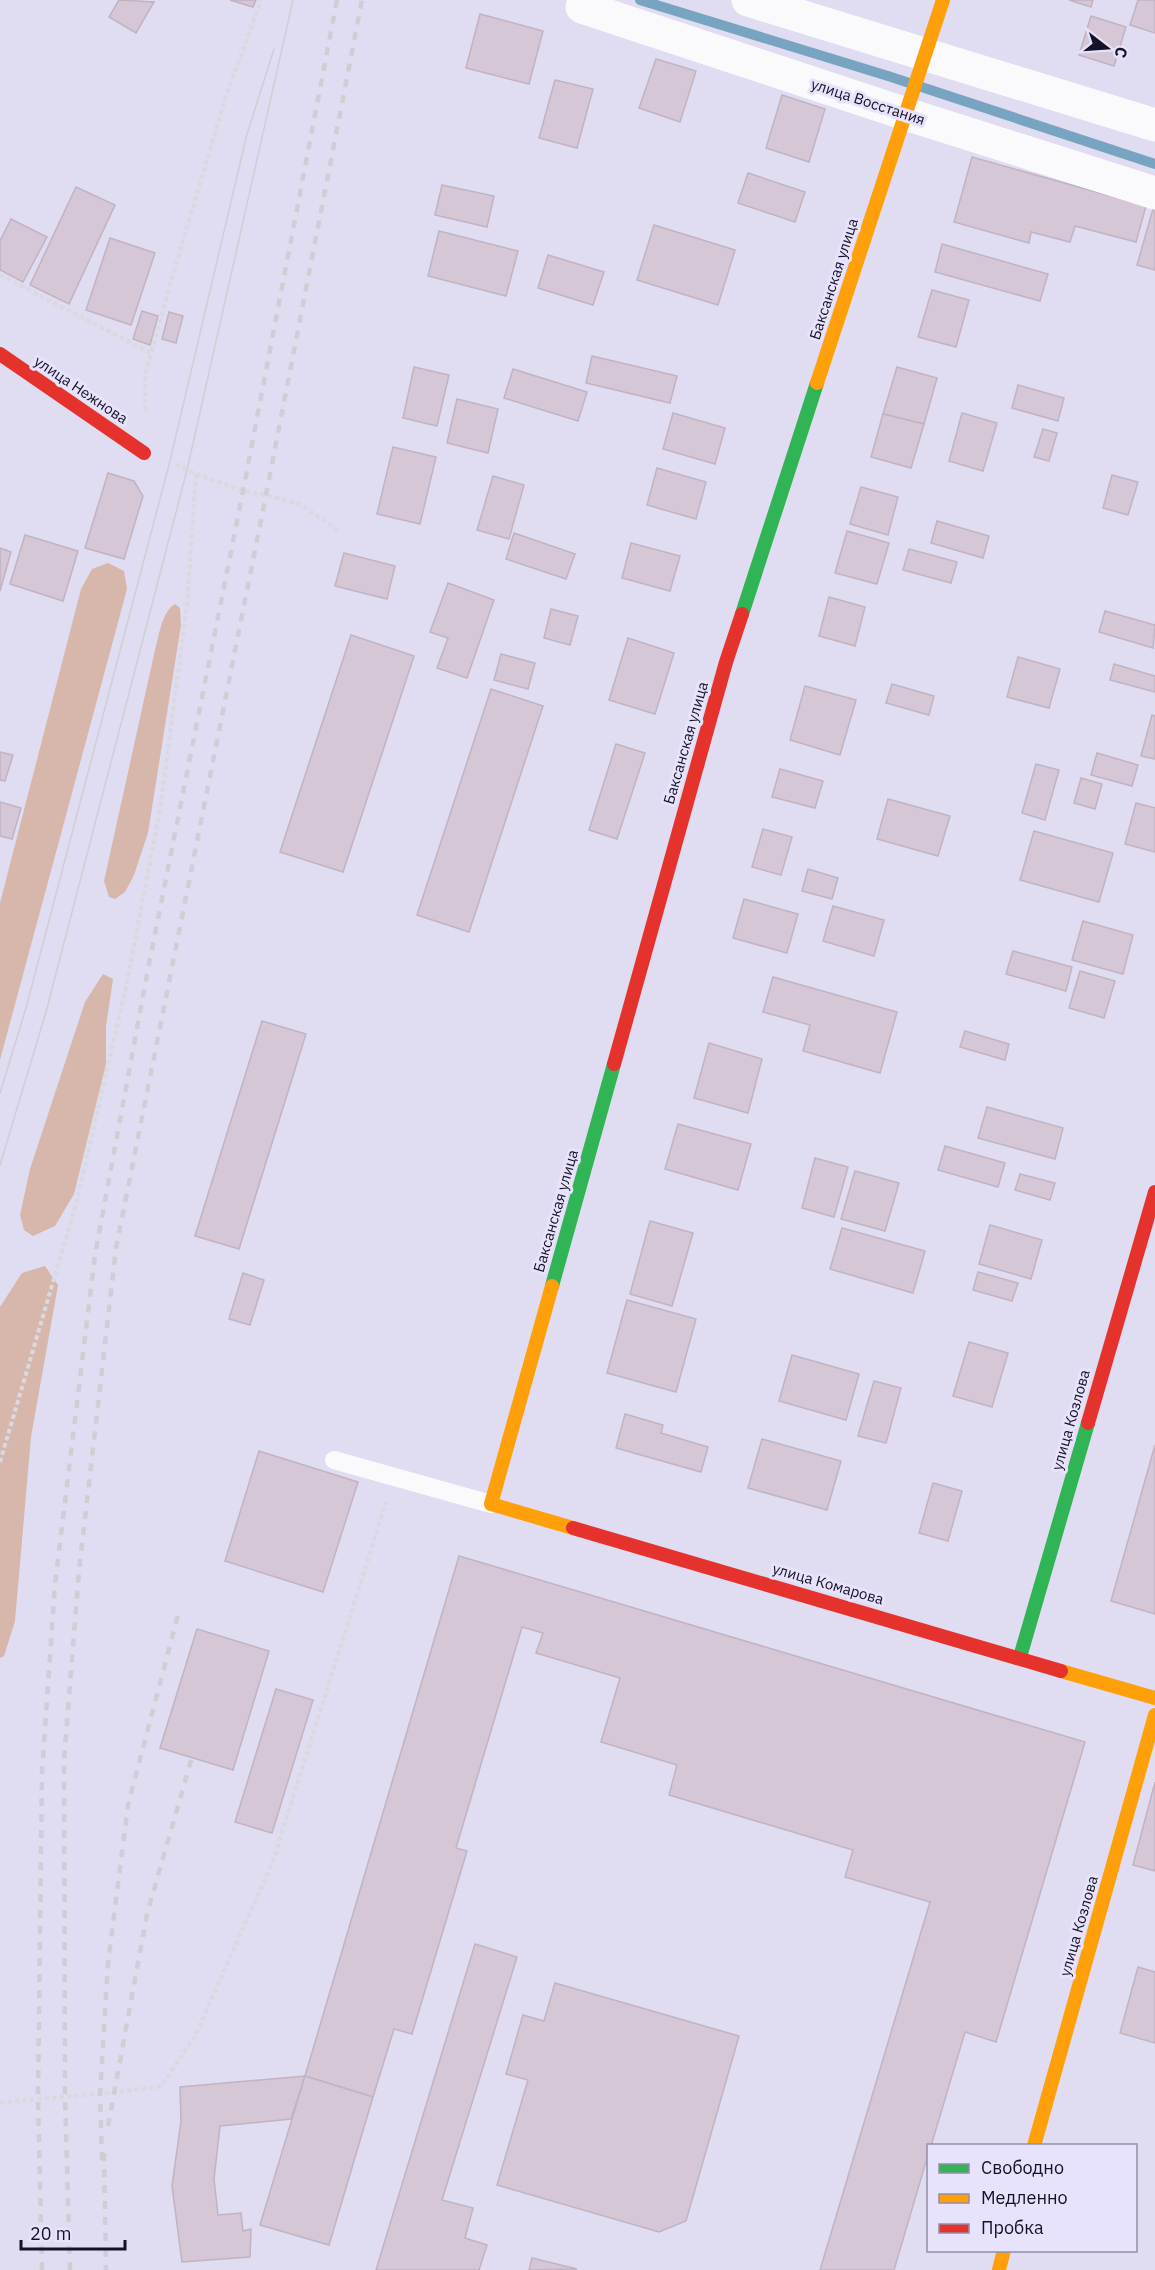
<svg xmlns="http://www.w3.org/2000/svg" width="1155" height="2270" font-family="'IBM Plex Sans',sans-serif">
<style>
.forest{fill:#d7b7ac}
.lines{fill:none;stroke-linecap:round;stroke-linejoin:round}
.stream{stroke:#77a4c1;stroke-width:10}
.building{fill:#d5c7d5;stroke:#c1b3c2;stroke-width:1.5}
.path{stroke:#dad9e0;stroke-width:4;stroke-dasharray:4.5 3;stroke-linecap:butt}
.lane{stroke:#fafafd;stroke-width:18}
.street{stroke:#fafafd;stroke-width:33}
.fast{stroke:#30b455;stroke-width:14}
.slow{stroke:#ff9f0a;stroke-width:14}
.jam{stroke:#e5322d;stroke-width:14}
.tram{stroke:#cfced4;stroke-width:1.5}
.rail{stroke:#cfced4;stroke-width:4.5;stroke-dasharray:8 8;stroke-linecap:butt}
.labels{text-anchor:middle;stroke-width:6;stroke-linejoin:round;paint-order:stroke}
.street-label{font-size:15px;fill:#161126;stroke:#e7e3fc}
</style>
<rect width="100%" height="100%" fill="#e0dcf1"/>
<g class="forest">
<path d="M108,563L124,571L127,589L0,1060V903L81,589L92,569Z"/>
<path d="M175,604L180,608L181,625L148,833L134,875L125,892L115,899L109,897L104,881L155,650C159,636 162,611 175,604Z"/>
<path d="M103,974L113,979L106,1026V1064L74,1194L55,1226L33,1236L24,1230L20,1215L30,1169L85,1002Z"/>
<path d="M45,1266L58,1285L31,1437L15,1621L4,1656L0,1658V1307L22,1273Z"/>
</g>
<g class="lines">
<path class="stream" d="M640,0L888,76L1155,164"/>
</g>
<g class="building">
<path d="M119,0L154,2L136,33L109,17Z"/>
<path d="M230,0H256L253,7Z"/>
<path d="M1069,0H1093L1091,7Z"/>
<path d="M1138,0H1155V33L1130,25Z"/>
<path d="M480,14L543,31L529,84L466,68Z"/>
<path d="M1091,16L1126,27L1114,66L1079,55Z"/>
<path d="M656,59L696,71L680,122L639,108Z"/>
<path d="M555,80L593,89L577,148L539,138Z"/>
<path d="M782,95L825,109L809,162L766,148Z"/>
<path d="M972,157L1146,206L1136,242L1075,226L1070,242L1031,232L1029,243L954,222Z"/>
<path d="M748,173L805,192L795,222L738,203Z"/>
<path d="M442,185L494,196L487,227L435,215Z"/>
<path d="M76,187L115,205L69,304L30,285Z"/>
<path d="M1153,209L1155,210V270L1137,265Z"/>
<path d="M11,219L47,237L23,282L0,270V241Z"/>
<path d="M654,225L735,250L718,305L637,280Z"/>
<path d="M439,231L518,251L506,296L428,276Z"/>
<path d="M110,238L155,253L131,325L86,310Z"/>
<path d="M942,244L1048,274L1040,301L935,272Z"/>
<path d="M548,255L604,272L593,305L538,288Z"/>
<path d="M932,290L969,300L956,347L918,337Z"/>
<path d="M142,311L158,316L150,345L133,339Z"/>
<path d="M169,312L183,316L176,343L162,339Z"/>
<path d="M592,356L677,376L670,403L586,383Z"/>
<path d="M414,367L449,375L437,426L403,418Z"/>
<path d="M897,367L937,378L924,424L883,414Z"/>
<path d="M513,369L587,392L578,421L504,398Z"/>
<path d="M1018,385L1064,398L1058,421L1012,408Z"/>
<path d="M457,399L498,409L488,453L447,443Z"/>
<path d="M673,413L725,428L715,464L663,449Z"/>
<path d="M962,413L997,423L983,471L949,461Z"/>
<path d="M883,414L924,424L911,468L871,457Z"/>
<path d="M1043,429L1057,433L1049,461L1034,457Z"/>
<path d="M393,447L436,457L420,524L377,514Z"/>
<path d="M657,468L706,482L696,519L647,505Z"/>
<path d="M108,473L134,481L143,496L124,559L85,548Z"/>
<path d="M1112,475L1138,482L1128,515L1103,508Z"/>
<path d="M493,476L524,485L509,539L477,530Z"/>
<path d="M861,487L898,497L888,535L850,524Z"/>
<path d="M937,521L989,536L983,558L931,543Z"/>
<path d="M847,531L889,543L877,584L835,573Z"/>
<path d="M514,533L575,554L566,579L506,559Z"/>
<path d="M25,535L78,551L63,601L10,584Z"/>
<path d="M631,543L680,556L670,591L622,578Z"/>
<path d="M0,548L11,552L0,591Z"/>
<path d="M909,549L957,562L951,583L903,570Z"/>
<path d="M344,553L395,566L387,599L335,586Z"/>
<path d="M448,583L494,600L467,678L437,668L448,638L430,632Z"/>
<path d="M829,597L865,607L855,646L819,636Z"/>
<path d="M551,609L578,616L570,645L544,638Z"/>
<path d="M1105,611L1155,625L1153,648L1099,632Z"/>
<path d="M351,635L414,656L343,872L280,852Z"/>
<path d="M628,638L674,653L655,714L609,700Z"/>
<path d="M501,654L535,663L528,689L494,680Z"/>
<path d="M1018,657L1060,669L1049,708L1007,697Z"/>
<path d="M1114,664L1155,676V692L1110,680Z"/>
<path d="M892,684L934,696L929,715L886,703Z"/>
<path d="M805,686L856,700L840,755L790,740Z"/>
<path d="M491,689L543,706L469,932L417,915Z"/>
<path d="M1152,715L1155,716V759L1141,756Z"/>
<path d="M616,744L645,753L617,839L589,830Z"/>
<path d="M0,752L13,755L5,781L0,780Z"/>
<path d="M1097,753L1138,765L1132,786L1091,775Z"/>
<path d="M1036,764L1059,770L1045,820L1022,813Z"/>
<path d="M780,769L823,781L815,808L772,797Z"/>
<path d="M1081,778L1102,784L1095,809L1074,803Z"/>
<path d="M888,799L950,816L938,856L877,839Z"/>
<path d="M0,802L21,808L12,839L0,836Z"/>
<path d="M1136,803L1155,808V852L1125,844Z"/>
<path d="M763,829L792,837L781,875L752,867Z"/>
<path d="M1034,831L1113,853L1099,902L1020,880Z"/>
<path d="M808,869L838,878L832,899L802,891Z"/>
<path d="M744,899L798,914L787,953L733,938Z"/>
<path d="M833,906L884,920L874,956L823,941Z"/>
<path d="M1083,921L1133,935L1123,974L1072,960Z"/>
<path d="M1013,951L1072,967L1066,991L1006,974Z"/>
<path d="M1080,971L1115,981L1104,1018L1069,1008Z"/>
<path d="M773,977L897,1012L880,1073L803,1051L810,1025L763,1012Z"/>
<path d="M262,1021L306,1034L239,1249L195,1236Z"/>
<path d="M965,1031L1009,1044L1005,1060L960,1047Z"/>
<path d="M709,1043L762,1059L748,1113L694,1098Z"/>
<path d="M987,1107L1063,1128L1055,1159L978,1138Z"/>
<path d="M678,1124L751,1144L738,1190L665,1169Z"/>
<path d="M945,1146L1005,1163L998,1187L938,1170Z"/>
<path d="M815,1158L848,1167L834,1217L802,1208Z"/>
<path d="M855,1171L899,1183L885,1231L841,1219Z"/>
<path d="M1020,1174L1055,1183L1050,1200L1015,1190Z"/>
<path d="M650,1221L693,1233L672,1306L630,1294Z"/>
<path d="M990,1225L1042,1240L1031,1279L979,1264Z"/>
<path d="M842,1228L925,1251L913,1293L830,1269Z"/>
<path d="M978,1272L1018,1283L1012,1301L973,1290Z"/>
<path d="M243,1273L264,1280L250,1325L229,1319Z"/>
<path d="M627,1300L696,1319L676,1392L607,1373Z"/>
<path d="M969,1342L1008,1353L992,1407L953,1396Z"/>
<path d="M792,1355L859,1374L846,1420L779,1401Z"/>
<path d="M874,1381L901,1388L886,1443L858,1436Z"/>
<path d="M625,1414L663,1425L661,1433L708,1447L701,1472L616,1448Z"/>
<path d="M762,1439L841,1461L827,1510L748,1488Z"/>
<path d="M1155,1445V1614L1111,1601Z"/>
<path d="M259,1451L358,1482L323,1592L225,1561Z"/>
<path d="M933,1483L962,1491L948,1541L919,1533Z"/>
<path d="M459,1556L1085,1742L996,2042L965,2032L931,2146H928V2155L894,2270H820L930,1902L845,1877L853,1850L669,1795L677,1765L601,1742L620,1678L536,1653L543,1633L522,1627L456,1848L467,1851L412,2034L394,2029L373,2097L305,2076Z"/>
<path d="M197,1629L269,1651L233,1770L160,1748Z"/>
<path d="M276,1689L313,1700L272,1833L235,1822Z"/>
<path d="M1155,1782V1871L1133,1865Z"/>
<path d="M475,1944L517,1957L442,2200L473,2208L465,2238L487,2245L479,2270H376Z"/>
<path d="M1138,1967L1155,1972V2043L1120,2033Z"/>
<path d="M555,1983L739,2036L686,2221L659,2232L497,2185L528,2080L506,2074L523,2015L544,2021Z"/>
<path d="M305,2076L291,2119L220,2126L214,2179L218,2215L241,2213L243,2231L251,2229L250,2257L182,2262L172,2186L181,2121L180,2087Z"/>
<path d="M305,2076L373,2097L329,2245L260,2225Z"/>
<path d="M532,2258L577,2269L529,2270Z"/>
</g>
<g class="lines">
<g class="path">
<path d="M0,275L151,353"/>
<path d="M145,411V376L169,288L225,99L261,0"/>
<path d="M176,464L196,474L243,491L266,495L302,505L338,531"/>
<path d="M0,1462L76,1204L126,987L160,810L187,605L196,474"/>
<path d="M0,2103C54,2096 108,2095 161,2086L194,2038L273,1861L386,1502"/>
</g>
<path class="lane" d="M334,1460L491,1504"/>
<g class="street">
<path d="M748,0L1155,125"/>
<path d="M582,7L906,114L1155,193"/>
</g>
<g class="fast">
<path d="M742,614L817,383"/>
<path d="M552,1286L614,1064"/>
<path d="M1020,1657L1088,1423"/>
</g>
<g class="slow">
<path d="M817,383L943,0"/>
<path d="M552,1286L491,1504L573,1528"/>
<path d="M1061,1671L1155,1698"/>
<path d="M1034,2146L1155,1715"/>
<path d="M999,2270L1004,2250"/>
</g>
<g class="jam">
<path d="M0,354L144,453"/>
<path d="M614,1064L726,662L742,614"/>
<path d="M1088,1423L1155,1192"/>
<path d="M573,1528L1061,1671"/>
</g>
<g class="tram">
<path d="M0,1093L26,1008L170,461L247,134L274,49"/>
<path d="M0,1165L46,1012L187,470L293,0"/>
</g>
<g class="rail">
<path d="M108,2126L147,1914L192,1757"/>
<path d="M104,2153L106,2270"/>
<path d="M102,2160L100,2095L108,1963L128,1805L178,1615"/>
<path d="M42,2270L38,2098L42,1772L55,1584L95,1255L148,969L243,491L337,0"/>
<path d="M70,2270L65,2097L64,1760L79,1571L116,1248L266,495L362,0"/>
</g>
</g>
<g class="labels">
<g class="street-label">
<text transform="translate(868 102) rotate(18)" y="5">улица Восстания</text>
<text transform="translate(834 279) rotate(-72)" y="5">Баксанская улица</text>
<text transform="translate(81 390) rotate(34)" y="5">улица Нежнова</text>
<text transform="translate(686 743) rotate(-74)" y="5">Баксанская улица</text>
<text transform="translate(556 1211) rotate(-74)" y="5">Баксанская улица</text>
<text transform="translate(1071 1420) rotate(-74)" y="5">улица Козлова</text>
<text transform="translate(828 1584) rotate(16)" y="5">улица Комарова</text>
<text transform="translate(1079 1926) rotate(-74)" y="5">улица Козлова</text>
</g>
</g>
<rect x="927" y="2144" width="210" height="108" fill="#e7e3fc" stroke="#938fa6" stroke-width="1.5"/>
<rect x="939" y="2164" width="30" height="9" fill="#30b455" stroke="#938fa6" stroke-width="1.5"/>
<text x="981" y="2174" font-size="18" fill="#161126">Свободно</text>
<rect x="939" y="2194" width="30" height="9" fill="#ff9f0a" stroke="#938fa6" stroke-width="1.5"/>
<text x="981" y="2204" font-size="18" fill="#161126">Медленно</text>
<rect x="939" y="2224" width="30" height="9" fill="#e5322d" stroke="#938fa6" stroke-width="1.5"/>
<text x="981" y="2234" font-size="18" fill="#161126">Пробка</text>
<g transform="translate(1107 48) rotate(107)" stroke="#e7e3fc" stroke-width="4.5" paint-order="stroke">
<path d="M0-4.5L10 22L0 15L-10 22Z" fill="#161126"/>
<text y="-9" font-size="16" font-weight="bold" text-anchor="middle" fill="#161126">С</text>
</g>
<path d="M21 2240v9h104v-9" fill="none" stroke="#161126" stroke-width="3"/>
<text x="30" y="2240" font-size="18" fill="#161126" stroke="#e7e3fc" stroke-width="4.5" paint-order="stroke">20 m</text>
</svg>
